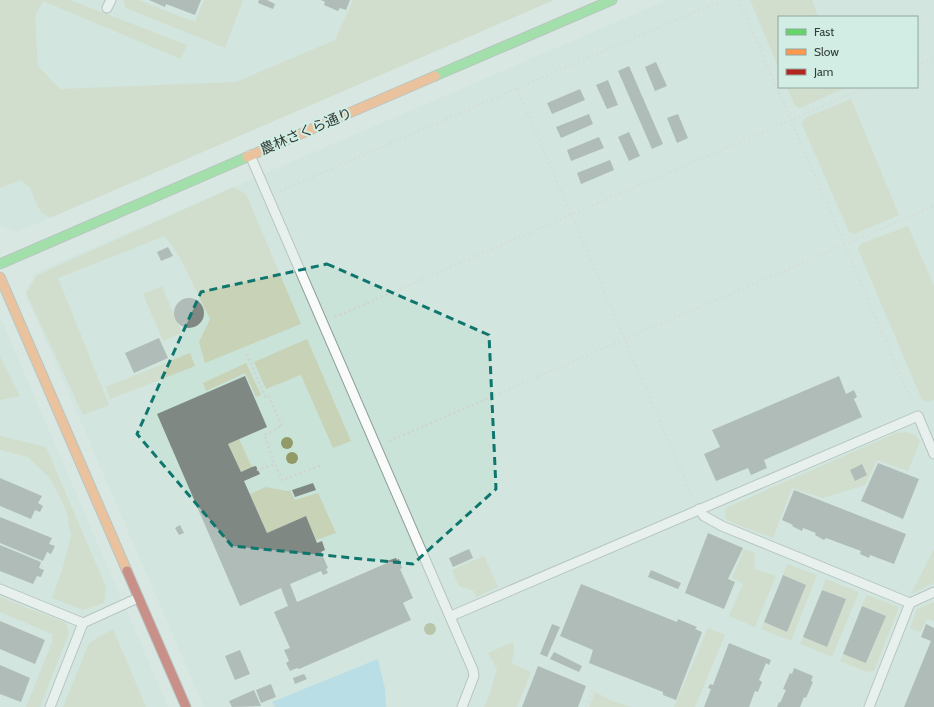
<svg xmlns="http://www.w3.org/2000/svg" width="934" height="707" font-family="Cabin,'Noto Sans JP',sans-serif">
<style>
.built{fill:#c9e3d9;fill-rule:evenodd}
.green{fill:#c8d2b7}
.water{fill:#95d2ea}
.building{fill:#7f8883}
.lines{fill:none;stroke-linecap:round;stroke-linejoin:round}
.lane-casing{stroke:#8f9b97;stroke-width:11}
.fast-casing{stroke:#8f9b97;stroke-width:11}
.slow-casing{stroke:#8f9b97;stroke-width:11}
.jam-casing{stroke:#8f9b97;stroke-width:11}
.path{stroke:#d0d3d2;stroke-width:2.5;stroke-dasharray:2 3;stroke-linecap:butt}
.lane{stroke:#f9fbfb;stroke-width:9}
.fast{stroke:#63d668;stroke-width:9}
.slow{stroke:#ff974d;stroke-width:9}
.jam{stroke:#b3261e;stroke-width:9}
.tree{fill:#929b67}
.marked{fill:none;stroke:#0f766e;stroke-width:3;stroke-dasharray:8 5;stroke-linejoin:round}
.labels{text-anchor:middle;stroke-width:4;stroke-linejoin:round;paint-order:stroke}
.street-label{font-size:14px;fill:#313c38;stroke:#d2ede3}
</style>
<rect width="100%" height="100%" fill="#d8e7e2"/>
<g class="built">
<path d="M0,0H554L17,232L0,226Z"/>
<path d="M667,0H934V707H204L25,293L34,273ZM779,17H917V87H779Z"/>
<path d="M0,316L168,707H0Z"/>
</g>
<g class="green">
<path d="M0,0H70L187,45L181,59L43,1L35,16L38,66L60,89L236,82L335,40L353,0H554L50,218L41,212L35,201L30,187L21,180L0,188Z"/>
<path d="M123,0H138L195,22L204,0H243L225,48L126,8Z"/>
<path d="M750,0H812L818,17H779V69Z"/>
<path d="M787,87H847L800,108L795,106Z"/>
<path d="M851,99L899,215L855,234L849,232L802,124L805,118Z"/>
<path d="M234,187L246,194L301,324L205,363L199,342L210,319L179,256L165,236L58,278L109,405L83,415L26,293L37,275Z"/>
<path d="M908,226L934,286V400L928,402L922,400L858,249L860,244Z"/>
<path d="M162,286L182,333L163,341L143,294Z"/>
<path d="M307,339L351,441L333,448L301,375L266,389L254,362Z"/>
<path d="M190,353L195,366L110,399L106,387Z"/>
<path d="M0,357L20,396L0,400Z"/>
<path d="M246,363L261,395L256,397L245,373L206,391L203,383Z"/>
<path d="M906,432L915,435L920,441L908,471L877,460L865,485L823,498L792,488L773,538L738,525L726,519L725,511L728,507L896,433Z"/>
<path d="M0,436L46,447L106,587L104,603L83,610L52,598L63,567L71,536L67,514L60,497L49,477L28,457L0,450Z"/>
<path d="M239,439L252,467L241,472L228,444Z"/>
<path d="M266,487L287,491L290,490L295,500L318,493L336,533L316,540L306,516L267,533L250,494Z"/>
<path d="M744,549L755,553L754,569L776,576L755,627L729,616L743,584L732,578Z"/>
<path d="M934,549V583L911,594Z"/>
<path d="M484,556L498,587L476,597L474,591L459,586L452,570Z"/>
<path d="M787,564L817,575L791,641L761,629L764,622L787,632L806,585L783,575Z"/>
<path d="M826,579L859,592L832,657L800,644L803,637L827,647L845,599L822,590Z"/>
<path d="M867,595L899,607L874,671L867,672L840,661L843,654L867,663L886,616L862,606Z"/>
<path d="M0,597L66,623L69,633L40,707H26L52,642V634L0,612Z"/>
<path d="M934,602V621L927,619L920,632L910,628L917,609Z"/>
<path d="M708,628L725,635L695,707H674Z"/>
<path d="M113,629L146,707H63L89,643Z"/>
<path d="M513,642L514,654L511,663L531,672L517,707H484L489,696L497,669L488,653Z"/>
<path d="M595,692L612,701L631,707H589Z"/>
</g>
<path class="water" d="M378,659L385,689L386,707H275L272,702Z"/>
<g class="building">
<path d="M149,0H201L195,15L166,4L165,7Z"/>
<path d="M259,0H267L275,4L273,9L258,3Z"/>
<path d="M321,0H350L346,10L340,8L338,11L324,5L325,2Z"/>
<path d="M656,62L667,86L655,91L645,67Z"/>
<path d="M629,66L663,144L652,149L618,71Z"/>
<path d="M608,80L618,105L607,109L596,85Z"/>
<path d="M580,89L585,100L552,114L547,103Z"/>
<path d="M589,114L593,124L561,138L556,127Z"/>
<path d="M678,114L688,138L677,143L667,118Z"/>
<path d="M629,132L640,156L629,161L618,137Z"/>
<path d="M599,137L604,148L571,161L567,150Z"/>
<path d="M610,160L614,170L581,184L577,173Z"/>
<path d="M168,247L173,256L161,261L157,252Z"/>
<circle cx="189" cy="313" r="15"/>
<path d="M159,338L168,358L134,373L125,353Z"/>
<path d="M245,376L267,427L228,444L241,472L252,467L256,466L260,474L244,481L267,533L306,516L317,543L322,541L325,550L321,552L328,568L326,569L328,573L323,575L321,571L290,584L297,602L387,563V561L396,558L397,560L399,559L402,568L400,569L413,598L403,603L411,620L299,669L297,668L290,671L286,663L289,661L284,650L290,648L274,612L288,606L281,588L240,606L157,414Z"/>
<path d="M839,376L846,394L854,390L857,397L854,399L862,417L764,460L767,468L751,475L748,468L716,481L704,454L720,447L712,430Z"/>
<path d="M878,463L919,479L903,519L861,501Z"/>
<path d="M862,464L867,475L855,481L850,470Z"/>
<path d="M0,478L42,496L38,503L43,506L40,512L35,510L31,519L0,506Z"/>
<path d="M313,483L316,490L295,497L292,490Z"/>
<path d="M794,490L906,534L894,564L870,555L869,558L860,554L861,551L826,538L824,540L815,535L816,533L803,528L802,531L792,526L793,525L782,520Z"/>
<path d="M0,517L52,538L49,544L55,546L51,554L47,552L43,561L0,543Z"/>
<path d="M180,525L184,533L179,535L175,528Z"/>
<path d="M708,533L743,548L728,579L735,582L724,609L685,593Z"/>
<path d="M0,545L41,562L39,568L44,570L41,577L37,576L33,584L0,571Z"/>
<path d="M469,549L473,558L453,567L449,558Z"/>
<path d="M651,570L681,583L678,589L648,577Z"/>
<path d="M783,575L806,585L787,632L764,622Z"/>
<path d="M581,584L677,622L678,619L697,627L695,629L702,632L676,700L663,695V692L589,663L593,650L560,636Z"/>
<path d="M822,590L846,599L827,647L803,637Z"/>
<path d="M862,606L886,616L866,663L843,654Z"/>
<path d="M0,621L45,640L35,664L0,649Z"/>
<path d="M552,624L560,627L547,657L540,654Z"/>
<path d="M926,624L934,628V707H904L931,641L921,637Z"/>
<path d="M729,643L771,660L769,665L766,663L759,680L762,682L758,692L755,691L749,707H704L711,689L708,688L710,684L713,685Z"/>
<path d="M240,650L250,674L235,680L225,656Z"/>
<path d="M554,652L582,666L579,672L550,659Z"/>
<path d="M0,665L30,678L21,702L0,694Z"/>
<path d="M538,666L586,686L578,707H522Z"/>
<path d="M794,668L813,676L811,681L813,682L806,698L804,697L800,707H777L779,702L780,703L786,690L783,689L790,673L792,674Z"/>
<path d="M304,674L307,679L295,684L293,678Z"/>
<path d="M271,684L276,697L261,703L256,690Z"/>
<path d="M254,690L261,706L232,707L229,701Z"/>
</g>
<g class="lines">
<g class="lane-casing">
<g id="lane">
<path d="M107,8L111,0"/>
<path d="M250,155L473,670L474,676L462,707"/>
<path d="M699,509L704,516L722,526L910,603L934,592"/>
<path d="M0,589L83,623"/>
<path d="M451,616L918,416L934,454"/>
<path d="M50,707L83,623L138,598"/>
<path d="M869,707L910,603"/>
</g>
</g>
<g class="fast-casing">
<g id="fast">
<path d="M435,76L612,0"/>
<path d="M0,264L247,157"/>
</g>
</g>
<g class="slow-casing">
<g id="slow">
<path d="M247,157L435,76"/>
<path d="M0,277L127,571"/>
</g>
</g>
<g class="jam-casing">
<path id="jam" d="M127,571L186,707"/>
</g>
<g class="path">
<path d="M739,0L913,404"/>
<path d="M917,65L934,58"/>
<path d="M517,89L693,498"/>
<path d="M280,191L722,0"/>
<path d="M335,317L867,87"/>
<path d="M247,354L265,396L268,395L282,426L264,435L275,464"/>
<path d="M389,441L934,206"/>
<path d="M257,470L275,464L282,480L320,466"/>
<path d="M586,707L594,687"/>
</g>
<use href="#lane" class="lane"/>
<use href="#fast" class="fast"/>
<use href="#slow" class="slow"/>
<use href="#jam" class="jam"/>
</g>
<g class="tree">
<circle cx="287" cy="443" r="6"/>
<circle cx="292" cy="458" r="6"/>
<circle cx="430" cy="629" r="6"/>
</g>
<path d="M0 0H934V707H0ZM327,264L489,335L496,489L413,564L232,546L137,434L201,292Z" fill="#d8e7e2" fill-opacity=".55" fill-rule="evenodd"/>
<path class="marked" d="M327,264L489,335L496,489L413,564L232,546L137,434L201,292Z"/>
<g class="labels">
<g class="street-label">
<text transform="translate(306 131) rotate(-23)" y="5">農林さくら通り</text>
</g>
</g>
<rect x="778" y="16" width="140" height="72" fill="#d2ede3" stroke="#92a69f"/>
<rect x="786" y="29" width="20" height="6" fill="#63d668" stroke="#92a69f"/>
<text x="814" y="36" font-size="12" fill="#313c38">Fast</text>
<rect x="786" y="49" width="20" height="6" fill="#ff974d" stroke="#92a69f"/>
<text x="814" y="56" font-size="12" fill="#313c38">Slow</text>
<rect x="786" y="69" width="20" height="6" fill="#b3261e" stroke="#92a69f"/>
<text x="814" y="76" font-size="12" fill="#313c38">Jam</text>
</svg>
